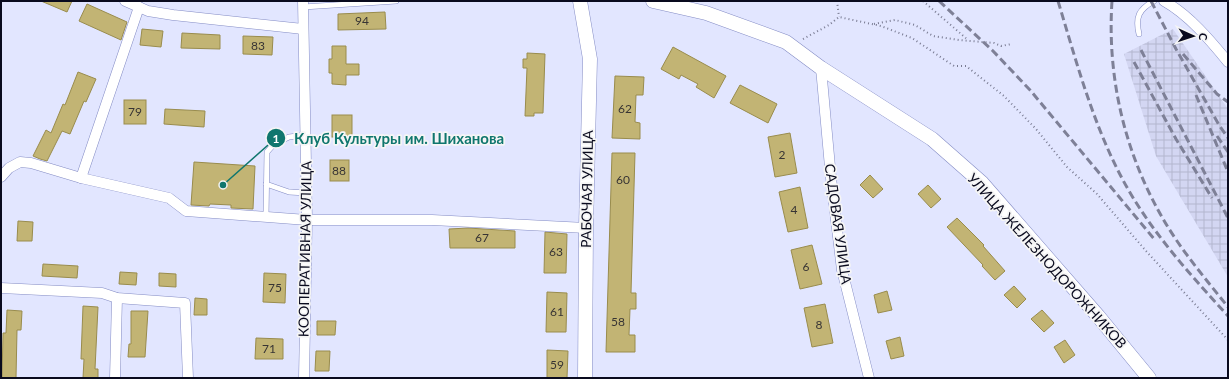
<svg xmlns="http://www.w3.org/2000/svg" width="1229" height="379" font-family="Lato,sans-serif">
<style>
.industrial{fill:url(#industrial-grid)}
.building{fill:#c2b474;stroke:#998c4d}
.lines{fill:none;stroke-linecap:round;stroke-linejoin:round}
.lane-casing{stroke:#848cc5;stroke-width:6}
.street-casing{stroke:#848cc5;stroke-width:11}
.secondary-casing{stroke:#848cc5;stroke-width:15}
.path{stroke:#7a7c93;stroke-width:2;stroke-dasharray:1 3;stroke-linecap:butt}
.lane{stroke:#fff;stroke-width:5}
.street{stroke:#fff;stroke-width:10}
.secondary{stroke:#fff;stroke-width:14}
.rail{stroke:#7e8097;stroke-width:3;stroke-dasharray:8 4;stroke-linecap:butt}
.labels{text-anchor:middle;stroke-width:3.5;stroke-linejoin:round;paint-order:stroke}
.number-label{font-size:12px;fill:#373434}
.street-label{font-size:14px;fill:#090a1e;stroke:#f5f5f5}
.leader{fill:none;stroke:#0f766e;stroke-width:1.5}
.callout-dot{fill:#0f766e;stroke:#f5f5f5;stroke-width:1.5}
.mark-label{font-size:12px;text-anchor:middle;font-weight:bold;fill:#fff}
.callout-label{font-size:15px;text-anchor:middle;font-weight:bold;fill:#0f766e;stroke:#f5f5f5;stroke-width:3.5;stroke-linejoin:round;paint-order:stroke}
</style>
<defs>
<pattern id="industrial-grid" width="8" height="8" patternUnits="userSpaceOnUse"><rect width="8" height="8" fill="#d3d6f2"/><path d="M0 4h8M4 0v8" fill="none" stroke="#b4b6cf"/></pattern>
</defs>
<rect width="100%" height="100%" fill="#e2e6ff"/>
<path class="industrial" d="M1173,29L1228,109V277L1156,156L1124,54Z"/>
<g class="building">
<path d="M41,1H72L67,12Z"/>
<path d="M87,4L127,22L121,40L79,21Z"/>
<path d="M385,12L386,29L338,30V14Z"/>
<path d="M142,29L163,31L161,47L140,45Z"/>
<path d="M182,33L220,35V49L181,48Z"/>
<path d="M243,36L273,37L272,55L243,54Z"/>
<path d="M332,46H346V64H359V75H346V85L332,84V73H329V59H332Z"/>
<path d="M673,47L726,76L714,98L696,87L698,84L681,75L679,79L661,69Z"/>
<path d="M527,53L545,54L543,113H534V116H525L527,68H523V59H527Z"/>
<path d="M78,72L96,79L86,102L84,101L70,134L62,131L47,161L40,159L33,156L46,130L51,133L63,104L65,105Z"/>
<path d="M615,76L644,77L643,95H636L635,122L640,123V139L612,138Z"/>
<path d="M740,85L777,104L768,123L730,103Z"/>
<rect x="124" y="100" width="22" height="24"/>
<path d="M165,109L205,111L204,127L164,124Z"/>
<rect x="332" y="115" width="20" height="22"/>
<path d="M790,133L797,173L775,177L768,137Z"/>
<path d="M612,153H635L631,293H636V309H630L629,335H635V352H606Z"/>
<rect x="330" y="160" width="19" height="21"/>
<path d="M194,162L255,166L253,209L231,208V205L210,204L209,206L191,205Z"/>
<path d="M870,175L883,189L873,198L860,185Z"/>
<path d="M928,185L941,199L931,208L918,194Z"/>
<path d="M800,187L808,228L788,232L779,192Z"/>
<path d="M957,218L984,245L983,246L1005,271L995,280L982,266L983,265L947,227Z"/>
<path d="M18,221L33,222L32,241H17Z"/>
<path d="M468,228L515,231V248H450L449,229Z"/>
<path d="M545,232L567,234L566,273H544Z"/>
<path d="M812,245L822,284L800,289L791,250Z"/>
<path d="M43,264L78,266L77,278L42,276Z"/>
<path d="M120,272L137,273L136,285L119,284Z"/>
<path d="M159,273L176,274V287L159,286Z"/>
<path d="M264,273L286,274L285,303L263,302Z"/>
<path d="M1014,286L1026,299L1017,308L1004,295Z"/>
<path d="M887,291L892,310L878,313L874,295Z"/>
<path d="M547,292L567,293L566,332H546Z"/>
<path d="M195,298L207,299V315H194Z"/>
<path d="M825,304L833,343L812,347L804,308Z"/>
<path d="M83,306L98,307L95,369H98V378H83L84,359H81Z"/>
<path d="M7,310L22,311L21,330H17L16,378H2L3,333H6Z"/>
<path d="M1042,310L1054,323L1044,332L1031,319Z"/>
<path d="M131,311H148L145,357H128L129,344H131Z"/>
<path d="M317,321H336L335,335H317Z"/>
<path d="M900,337L904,356L891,359L886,341Z"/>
<path d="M256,338L283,339V359H255Z"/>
<path d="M1065,340L1075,355L1064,363L1054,347Z"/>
<path d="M547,350L568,351L567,378H547Z"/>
<path d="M316,351H330L329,371H315Z"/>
</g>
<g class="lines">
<g class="lane-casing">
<g id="lane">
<path d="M303,7L396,1"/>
<path d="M1139,34C1135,17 1139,9 1154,1"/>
<path d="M266,184L289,192L307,193"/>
<path d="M266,217L267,152L274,144L289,137L306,135"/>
</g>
</g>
<g class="street-casing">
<g id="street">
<path d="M125,1L148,11L173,15L303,29"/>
<path d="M303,1L307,220L304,378"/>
<path d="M1164,1C1189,15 1210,40 1228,62"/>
<path d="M821,68L831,178L842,270L869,378"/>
<path d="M1,177L9,168L20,162L31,163L81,178L169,198L186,211L307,220H432L586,228"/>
<path d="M81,178L139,7"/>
<path d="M1,288L102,293L117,298L185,303L188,378"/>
<path d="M115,378L117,298"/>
</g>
</g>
<g class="secondary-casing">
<g id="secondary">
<path d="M580,1L590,59L586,228L585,378"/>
<path d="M653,1L706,13L786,42L821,68L932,139L982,183L1098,316L1149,378"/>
</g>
</g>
<g class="path">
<path d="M837,1L839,17"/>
<path d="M923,1L968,40"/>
<path d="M874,24L895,20L915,25L933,36L959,40L994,43L1001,46L1012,44"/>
<path d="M803,39L829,25L839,17L881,26L912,38L954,66H966L1004,96L1036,129L1067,167L1097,194L1146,251L1228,340"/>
</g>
<use href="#lane" class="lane"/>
<use href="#street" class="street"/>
<use href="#secondary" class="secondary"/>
<g class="rail">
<path d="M939,1L993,51L1030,90L1155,240"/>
<path d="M1058,1C1078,67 1096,136 1132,196C1158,239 1194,279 1228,316"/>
<path d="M1112,1C1107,76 1124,151 1162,217C1180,249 1205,278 1228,307"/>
<path d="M1151,1L1176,49L1219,125L1228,138"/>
<path d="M1141,50L1228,218"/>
<path d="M1183,54L1217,94L1228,102"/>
<path d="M1134,62L1176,139L1212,198"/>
<path d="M1196,95L1228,172"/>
<path d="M1217,136L1228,152"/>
</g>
</g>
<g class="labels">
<g class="number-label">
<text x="362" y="25">94</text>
<text x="258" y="50">83</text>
<text x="625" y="113">62</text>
<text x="135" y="116">79</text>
<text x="782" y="159">2</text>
<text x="339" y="175">88</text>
<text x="623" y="184">60</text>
<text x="794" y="214">4</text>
<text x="482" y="242">67</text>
<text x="556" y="256">63</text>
<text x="806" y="271">6</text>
<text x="275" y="292">75</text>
<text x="557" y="316">61</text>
<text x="618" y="326">58</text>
<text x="819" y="329">8</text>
<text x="269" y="353">71</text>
<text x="557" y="369">59</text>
</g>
<g class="street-label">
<text transform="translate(587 189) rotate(-89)" y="5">РАБОЧАЯ УЛИЦА</text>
<text transform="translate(838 224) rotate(82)" y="5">САДОВАЯ УЛИЦА</text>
<text transform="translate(305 249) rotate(-89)" y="5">КООПЕРАТИВНАЯ УЛИЦА</text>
<text transform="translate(1047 261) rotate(48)" y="5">УЛИЦА ЖЕЛЕЗНОДОРОЖНИКОВ</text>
</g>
</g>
<path class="leader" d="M223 185L276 138"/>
<g class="callout-dot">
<circle cx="223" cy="185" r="4"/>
<circle cx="276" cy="138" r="10"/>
</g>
<g class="mark-label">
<text x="276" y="143">1</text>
</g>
<g class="callout-label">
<text x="399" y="144">Клуб Культуры им. Шиханова</text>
</g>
<rect width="1229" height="379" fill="none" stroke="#090a1e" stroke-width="4"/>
<g transform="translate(1193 36) rotate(93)" stroke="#f5f5f5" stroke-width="3" paint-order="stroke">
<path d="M0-3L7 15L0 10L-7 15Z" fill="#090a1e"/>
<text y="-6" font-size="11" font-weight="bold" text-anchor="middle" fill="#090a1e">С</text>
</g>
</svg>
